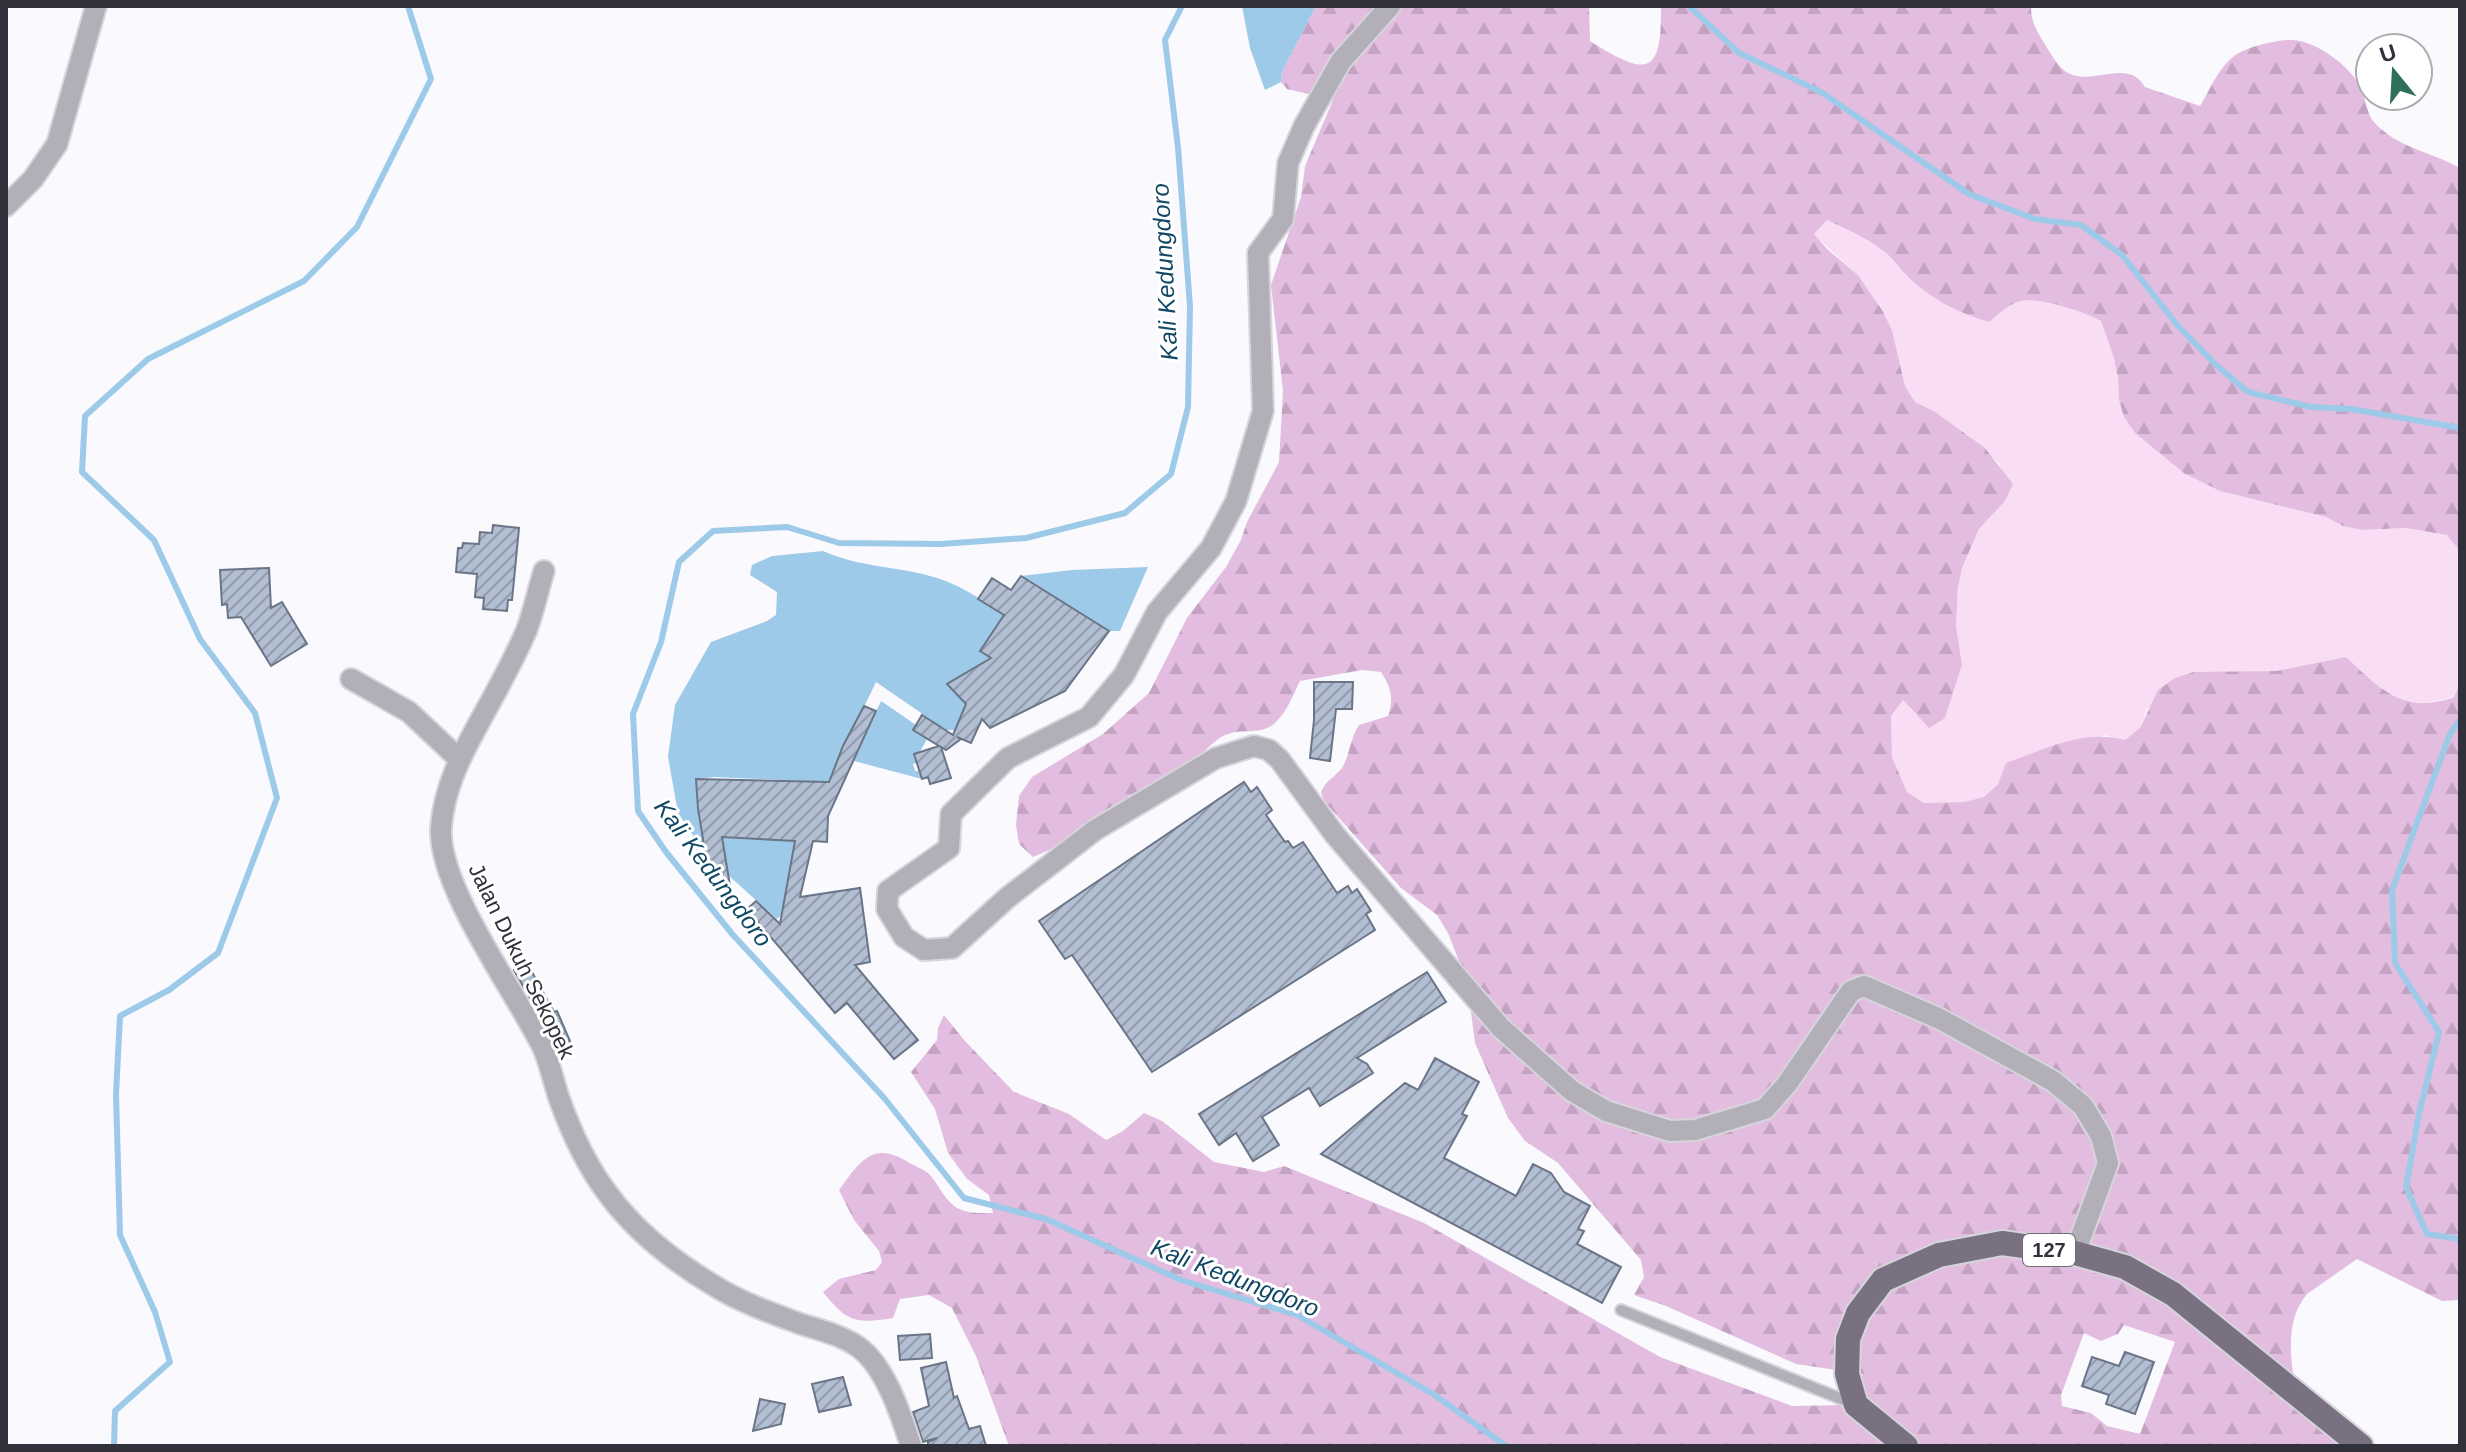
<svg xmlns="http://www.w3.org/2000/svg" width="2466" height="1452" font-family="Helvetica,sans-serif">
<style>
.grass{fill:#f8ddf5}
.forest{fill:url(#forest-firs);fill-rule:evenodd}
.water{fill:#9dcae8}
.lines{fill:none;stroke-linecap:round;stroke-linejoin:round}
.stream{stroke:#9dcae8;stroke-width:6}
.building{fill:url(#building-hatch);stroke:#6a7587;stroke-width:2}
.lane-casing{stroke:#d5d5db;stroke-width:14}
.street-casing{stroke:#d5d5db;stroke-width:24}
.primary-casing{stroke:#d5d5db;stroke-width:28}
.lane{stroke:#b3afb8;stroke-width:10}
.street{stroke:#b3afb8;stroke-width:20}
.primary{stroke:#797181;stroke-width:24}
.labels{text-anchor:middle;stroke-width:6;stroke-linejoin:round;paint-order:stroke}
.shield{fill:#fff;stroke:#6e6f75;stroke-width:2}
.shield-label{font-size:20px;font-weight:bold;fill:#30313a}
.street-label{font-size:22px;fill:#30313a;stroke:#fff}
.water-label{font-size:24px;font-style:italic;fill:#114866;stroke:#fff}
</style>
<defs>
<pattern id="forest-firs" width="22" height="20" patternUnits="userSpaceOnUse" patternTransform="scale(2)"><rect width="22" height="20" fill="#e3bde0"/><path d="M5 1l3.5 6h-7zM16 11l3.5 6h-7z" fill="#c3a3c1"/></pattern>
<pattern id="building-hatch" width="6" height="6" patternUnits="userSpaceOnUse" patternTransform="scale(2)"><rect width="6" height="6" fill="#b2bed2"/><path d="M-1 1l2-2M0 6l6-6M5 7l2-2" fill="none" stroke="#919bab"/></pattern>
</defs>
<rect width="100%" height="100%" fill="#f9f9fe"/>
<path class="grass" d="M1827,220C1846,229 1865,237 1882,250C1890,256 1896,265 1903,272C1928,297 1955,312 1989,321C1998,314 2009,304 2021,301C2039,297 2085,312 2101,321L2114,358L2118,378L2119,400L2124,417L2135,433L2185,474L2220,491L2326,517L2343,526L2362,530L2406,528L2448,535L2460,551V683L2454,696C2404,715 2380,689 2346,657L2276,671L2233,673L2147,709L2140,728L2125,741L2105,735L1998,784L1984,797L1964,802L1924,803L1907,792L1892,757L1891,716L1903,700L1916,715L1945,718L1962,665L1956,625L1958,587L1962,568L1979,529L2005,501L2000,464L1969,436L1934,411L1915,402L1905,386L1892,330L1882,310L1858,275L1813,234Z"/>
<path class="forest" d="M1316,6H1589L1590,41C1646,76 1662,78 1661,6H2031C2031,23 2037,31 2046,46C2051,54 2057,65 2065,71C2091,89 2127,56 2145,87L2200,106C2210,90 2218,68 2234,56C2246,47 2278,39 2293,40C2315,41 2347,64 2358,83C2366,94 2365,112 2374,122C2397,148 2432,152 2460,168V551L2447,535L2406,528L2362,530L2343,526L2326,517L2220,491L2185,474L2135,433L2124,417L2119,400L2118,378L2114,358L2101,321C2085,312 2039,297 2021,301C2009,304 1998,314 1989,322C1958,313 1931,299 1908,277C1899,268 1892,257 1882,250C1865,237 1846,229 1827,220L1814,234L1827,249L1858,275L1882,310L1892,330L1905,386L1915,402L1934,411L1985,448L2013,484L2005,501L1979,529L1962,568L1958,587L1956,625L1962,665L1945,718L1929,728L1903,700L1891,716L1892,757L1907,792L1924,803L1964,802L1984,797L1998,784L2006,763C2046,749 2083,729 2125,740L2140,728L2158,690L2175,678L2194,672L2276,671L2346,657C2380,689 2404,715 2454,697L2460,683V1300L2442,1301L2357,1259L2307,1294C2281,1325 2293,1370 2298,1407L2343,1446H1009L976,1356L952,1308L929,1295L900,1299L893,1318C855,1324 847,1322 823,1292L839,1279L876,1270L882,1262L879,1251L854,1220L839,1190C860,1162 872,1140 908,1162C914,1166 924,1169 929,1174C939,1184 945,1204 962,1210C971,1214 985,1213 993,1213L989,1195L967,1179L948,1153L935,1109L911,1072L937,1040L938,1028L944,1015L964,1040L1014,1092L1069,1114L1106,1140L1123,1131L1144,1113L1162,1121L1214,1162L1264,1172L1284,1166L1424,1223L1660,1357L1792,1406L1845,1405L1863,1374L1796,1364L1666,1306L1634,1295L1644,1277L1641,1260L1558,1163L1525,1141L1508,1118L1475,1043L1467,981L1448,933L1437,915L1401,888L1324,801L1321,792C1326,780 1335,777 1342,768C1350,755 1350,738 1359,725L1388,716C1394,697 1391,688 1381,672L1362,670L1300,681C1293,695 1287,712 1275,723C1261,736 1240,727 1223,736C1208,745 1196,761 1181,771C1135,805 1086,835 1033,857L1019,844L1016,825L1019,796L1032,777L1103,734L1149,693L1187,618L1226,567L1241,540L1247,522L1279,462L1283,391L1271,285L1301,197L1305,166L1333,100L1287,89L1281,82L1282,72ZM2124,1325L2175,1342L2140,1434L2107,1426L2091,1413L2062,1406L2061,1395L2084,1333L2101,1341L2118,1334Z"/>
<g class="water">
<path d="M1242,6H1316L1282,72L1281,82L1265,90L1250,48Z"/>
<path d="M823,551C861,568 899,566 937,578C969,588 999,612 1027,630L981,651L991,658L947,684L966,704L955,730H946L876,682L828,782L715,777L696,779L698,809L706,855L678,813L668,757L675,705L711,642L767,621L776,615L777,592L750,575L752,565L772,556Z"/>
<path d="M1148,567L1120,631H1109L1021,576L1072,570Z"/>
<path d="M881,701L916,725L913,730L927,739L919,753L914,755L917,763L913,764L915,771H919L922,779L854,761Z"/>
<path d="M722,837L795,841L784,901L786,911L777,919L728,875Z"/>
</g>
<g class="lines">
<g class="stream">
<path d="M1182,6L1165,40L1178,147L1190,306L1188,407L1171,474L1125,513L1026,538L941,544L839,543L787,527L713,531L679,562L661,642L633,714L638,811L666,852L733,935L885,1099L964,1198L1046,1219L1181,1280L1297,1315L1433,1394L1506,1446"/>
<path d="M1689,6L1739,53L1821,92L1969,194L2035,219L2081,225L2122,255L2178,326L2216,365L2248,392L2311,407L2351,409L2460,428"/>
<path d="M2460,720L2450,734L2392,890L2395,963L2439,1032L2419,1114L2406,1187L2427,1234L2460,1239"/>
<path d="M114,1446L115,1411L170,1362L155,1312L120,1235L116,1094L120,1016L169,990L218,953L277,798L255,713L200,639L154,540L82,472L85,416L148,359L304,281L357,227L431,79L408,6"/>
</g>
</g>
<g class="building">
<path d="M493,525L519,528L512,600H508L507,611L483,609L484,598L475,597L477,574L456,572L458,548H462L463,543L479,544L480,532L492,533Z"/>
<path d="M269,568L271,608L282,602L307,644L271,666L241,617L228,618L227,604L222,605L220,570Z"/>
<path d="M1021,576L1109,631L1065,691L990,728L982,719L971,743L957,737L961,739L946,750L941,747L951,778L930,784L928,777L922,779L914,754L939,746L913,730L922,715L953,735L966,704L947,684L991,658L980,651L1004,615L978,599L992,578L1011,590Z"/>
<path d="M1314,682H1353L1352,709H1336L1330,761L1310,758L1314,720Z"/>
<path d="M864,706L876,711L828,816L827,842L813,841L800,897L860,888L870,962L855,965L918,1040L894,1059L847,1003L835,1013L747,909L756,901L780,924L795,841L722,837L732,898L709,875L698,809L696,779L829,782L843,746Z"/>
<path d="M1244,782L1251,792L1257,787L1272,810L1266,815L1285,842L1288,841L1293,848L1303,842L1337,893L1348,886L1352,893L1357,889L1371,911L1366,914L1375,930L1152,1072L1072,955L1065,959L1039,921Z"/>
<path d="M527,963L554,1012L557,1011L570,1041L557,1047L514,970Z"/>
<path d="M1427,972L1446,1002L1357,1058L1367,1064L1373,1073L1320,1106L1309,1088L1262,1117L1279,1145L1253,1161L1236,1133L1219,1145L1199,1114Z"/>
<path d="M1435,1058L1479,1082L1462,1114L1467,1116L1444,1158L1516,1196L1533,1164L1551,1173L1564,1192L1590,1206L1578,1229L1584,1231L1577,1244L1621,1267L1602,1303L1321,1154L1405,1083L1418,1090Z"/>
<path d="M930,1334L932,1358L900,1360L898,1336Z"/>
<path d="M2125,1352L2154,1362L2135,1414L2106,1404L2109,1395L2082,1386L2092,1357L2119,1366Z"/>
<path d="M946,1362L954,1398L957,1396L969,1429L980,1426L986,1446H928V1442L937,1438L923,1442L913,1412L929,1406L921,1368Z"/>
<path d="M843,1377L851,1405L819,1412L812,1384Z"/>
<path d="M760,1399L785,1404L781,1424L753,1431Z"/>
</g>
<g class="lines">
<g class="lane-casing">
<path id="lane" d="M1621,1310L1854,1404"/>
</g>
<g class="street-casing">
<g id="street">
<path d="M1390,6L1341,61L1304,126L1288,163L1283,219L1258,253L1263,411L1236,501L1211,548L1157,612L1124,675L1089,717L1008,758L951,814L949,848L888,891L887,909L904,937L924,950L952,948L1007,898L1095,830L1216,758L1254,746L1269,750L1280,760L1335,835L1501,1028L1572,1091L1606,1111L1670,1131L1695,1130L1765,1109L1787,1084L1851,991L1864,986L1940,1019L2053,1081L2083,1106L2101,1136L2108,1163L2075,1253"/>
<path d="M6,206L33,179L57,144L96,6"/>
<path d="M544,571C538,590 534,610 527,629C517,653 504,677 492,699C469,742 445,778 441,828C438,887 515,991 542,1046C550,1062 553,1081 559,1098C571,1132 586,1165 608,1194C636,1232 673,1261 713,1285C740,1302 771,1313 801,1324C820,1330 840,1335 857,1346C885,1365 901,1415 911,1446"/>
<path d="M351,679L409,712L458,758"/>
</g>
</g>
<g class="primary-casing">
<path id="primary" d="M1906,1446L1856,1405L1847,1374L1848,1339L1858,1313L1883,1280L1939,1255L2002,1243L2075,1253L2125,1267L2173,1294L2361,1446"/>
</g>
<use href="#lane" class="lane"/>
<use href="#street" class="street"/>
<use href="#primary" class="primary"/>
</g>
<g class="labels">
<rect class="shield" x="2023" y="1234" width="52" height="32" rx="6"/>
<g class="shield-label">
<text x="2049" y="1257">127</text>
</g>
<g class="street-label">
<text transform="translate(522 961) rotate(64)" y="8">Jalan Dukuh Sekopek</text>
</g>
<g class="water-label">
<text transform="translate(1165 272) rotate(-93)" y="8">Kali Kedungdoro</text>
<text transform="translate(713 873) rotate(53)" y="8">Kali Kedungdoro</text>
<text transform="translate(1235 1278) rotate(21)" y="8">Kali Kedungdoro</text>
</g>
</g>
<rect width="2466" height="1452" fill="none" stroke="#30313a" stroke-width="16"/>
<g transform="translate(2394 72) rotate(342)"><circle r="38" fill="#ffffff" stroke="#acadb0" stroke-width="2"/>
<path d="M0-6L14 30L0 20L-14 30Z" fill="#31705c"/>
<text y="-12" font-size="22" font-weight="bold" text-anchor="middle" fill="#30313a">U</text>
</g>
</svg>
